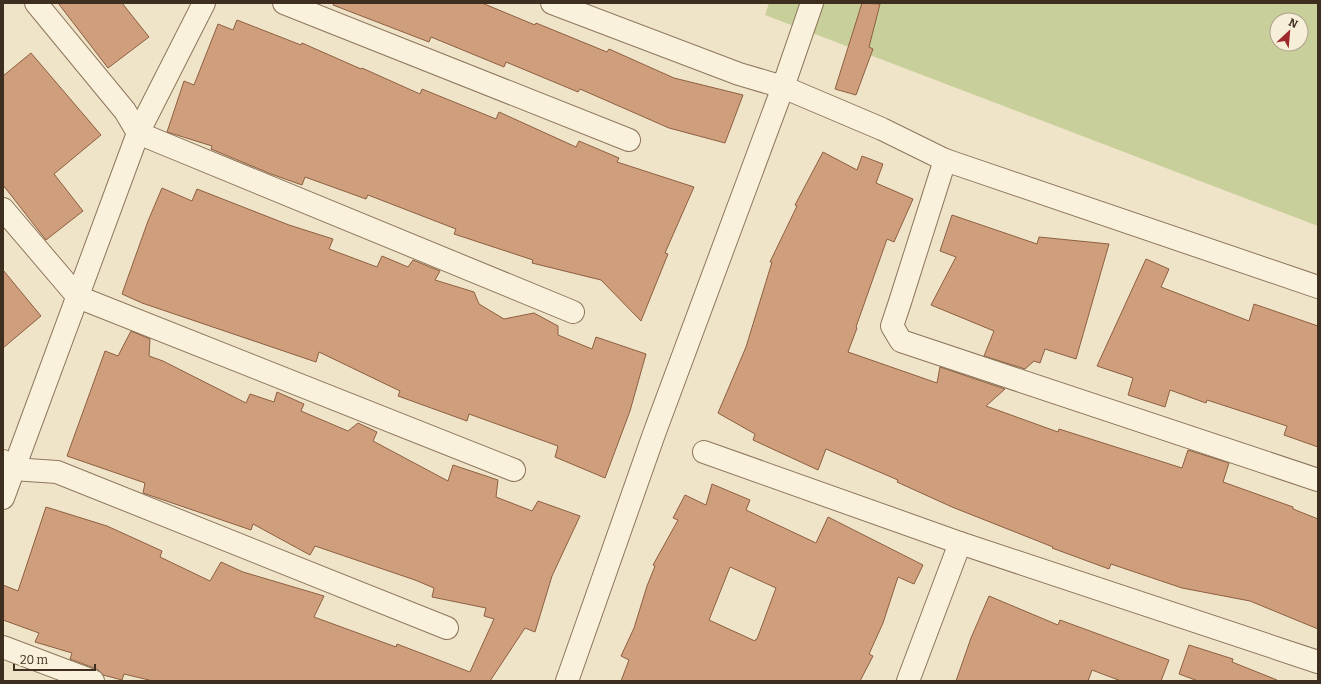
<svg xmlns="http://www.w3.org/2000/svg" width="1321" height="684" font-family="Bitter,serif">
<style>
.green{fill:#c9cf9b;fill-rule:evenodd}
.building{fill:#cf9f7d;stroke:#8d5f41;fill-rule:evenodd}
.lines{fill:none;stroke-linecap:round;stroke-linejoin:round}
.minor-casing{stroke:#8d765c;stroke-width:24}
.minor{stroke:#faf1dc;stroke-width:22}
</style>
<rect width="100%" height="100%" fill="#f0e4c8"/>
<path class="green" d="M769,3H1318V226L765,15ZM1277,20H1301V44H1277Z"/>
<g class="building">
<path d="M58,3H122L149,37L108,68Z"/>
<path d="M334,3H482L535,25L536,23L607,52L609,49L674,78L743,95L725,143L669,128L580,89L578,92L506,62L504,67L431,37L429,42L333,5Z"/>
<path d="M862,3L880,4L869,47L873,49L856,95L835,89Z"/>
<path d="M237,20L301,45L302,43L361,69L362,68L420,94L422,89L496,119L499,112L576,147L579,141L619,158L617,162L694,187L665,253L668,254L641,321L601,280L532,263L533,260L454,234L456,229L368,195L366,199L305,177L302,185L271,174L211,149L212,146L167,132L184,81L194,85L218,24L233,30Z"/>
<path d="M31,53L101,135L54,174L83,211L46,240L3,185V76Z"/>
<path d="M823,152L857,170L862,156L883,164L876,183L913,199L894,242L887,239L856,327L857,328L848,352L937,383L940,367L1005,389L986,406L1058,432L1059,429L1182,468L1188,450L1229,463L1223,482L1293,507V509L1318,519V629L1250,601L1182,588L1111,564L1109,569L1052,548L1053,547L952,507L897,482L898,480L826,449L818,470L753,440L755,434L718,413L746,347L772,262H770L797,206L795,205Z"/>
<path d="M162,188L192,201L197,189L289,225L333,239L329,249L377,267L382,256L408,267L413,260L440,271L435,280L474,292L479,304L504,319L534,313L558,326V335L592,349L596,337L646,354L630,411L605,478L555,457L558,446L469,414L467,421L398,396L400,391L319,352L316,362L142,303L122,294L148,221Z"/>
<path d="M952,215L1037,244L1039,237L1109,244L1076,359L1045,349L1040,363L1034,361L1025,369L984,356L994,331L931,305L956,257L940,251Z"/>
<path d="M1146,259L1169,269L1161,287L1249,321L1254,304L1318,326V447L1284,435L1287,426L1207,400L1206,403L1170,390L1165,407L1128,395L1133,378L1097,366Z"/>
<path d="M3,270L41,316L3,348Z"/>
<path d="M131,331L150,339L149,356L163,361L246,403L250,394L274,402L277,392L304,404L301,411L348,431L358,423L377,432L373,441L448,481L453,465L498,480L496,497L532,511L538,501L580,516L552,576L535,632L525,628L490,681H153L124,674L122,680L103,675L97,669L70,659L72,653L35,642L39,633L3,620V585L18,591L46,507L107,526L162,551L160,557L210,581L221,562L243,572L324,596L314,617L396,647L397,644L470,672L494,619L484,616L486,608L432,597L434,588L415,580L315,546L310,555L253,524L251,530L143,493L145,483L67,456L105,351L118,356Z"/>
<path d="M712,484L750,500L746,510L816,543L828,517L923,565L914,584L898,577L883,623L869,654L873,656L860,681H621L629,660L621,656L634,628L647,586L655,566L653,565L678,520L673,518L685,495L706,505ZM730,567L776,588L757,639H756L755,641L709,620Z"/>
<path d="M989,596L1058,625L1060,620L1169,660L1161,681H1121L1092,670L1088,681H956L971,638Z"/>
<path d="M1189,645L1233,659L1232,662L1277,680V681H1198L1179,674Z"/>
</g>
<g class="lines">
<g class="minor-casing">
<g id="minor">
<path d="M36,3L125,111L138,133L573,312"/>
<path d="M284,3L629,140"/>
<path d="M552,3L739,74L783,87L882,129L945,160L1318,287"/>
<path d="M945,160L900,302L892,326L901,341L1318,480"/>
<path d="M3,209L78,297L514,470"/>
<path d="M704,452L960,543L1318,662"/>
<path d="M3,461L13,469L57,472L447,628"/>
<path d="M3,498L138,133L204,3"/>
<path d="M3,647L93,681"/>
<path d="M567,681L654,434L783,87L812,3"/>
<path d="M908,681L960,543"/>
</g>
</g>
<use href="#minor" class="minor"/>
</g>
<rect width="1321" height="684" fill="none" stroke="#3d2e20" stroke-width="8"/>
<g transform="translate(1289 32) rotate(26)"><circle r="19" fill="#f7eed8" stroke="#ada18e"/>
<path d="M0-3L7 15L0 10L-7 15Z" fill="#9e2a2b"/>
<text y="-6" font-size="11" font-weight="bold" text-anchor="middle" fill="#3d2e20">N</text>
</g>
<path d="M14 664v6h81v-6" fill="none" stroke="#3d2e20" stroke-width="2"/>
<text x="20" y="664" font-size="12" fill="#3d2e20" stroke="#f7eed8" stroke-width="3" paint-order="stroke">20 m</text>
</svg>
